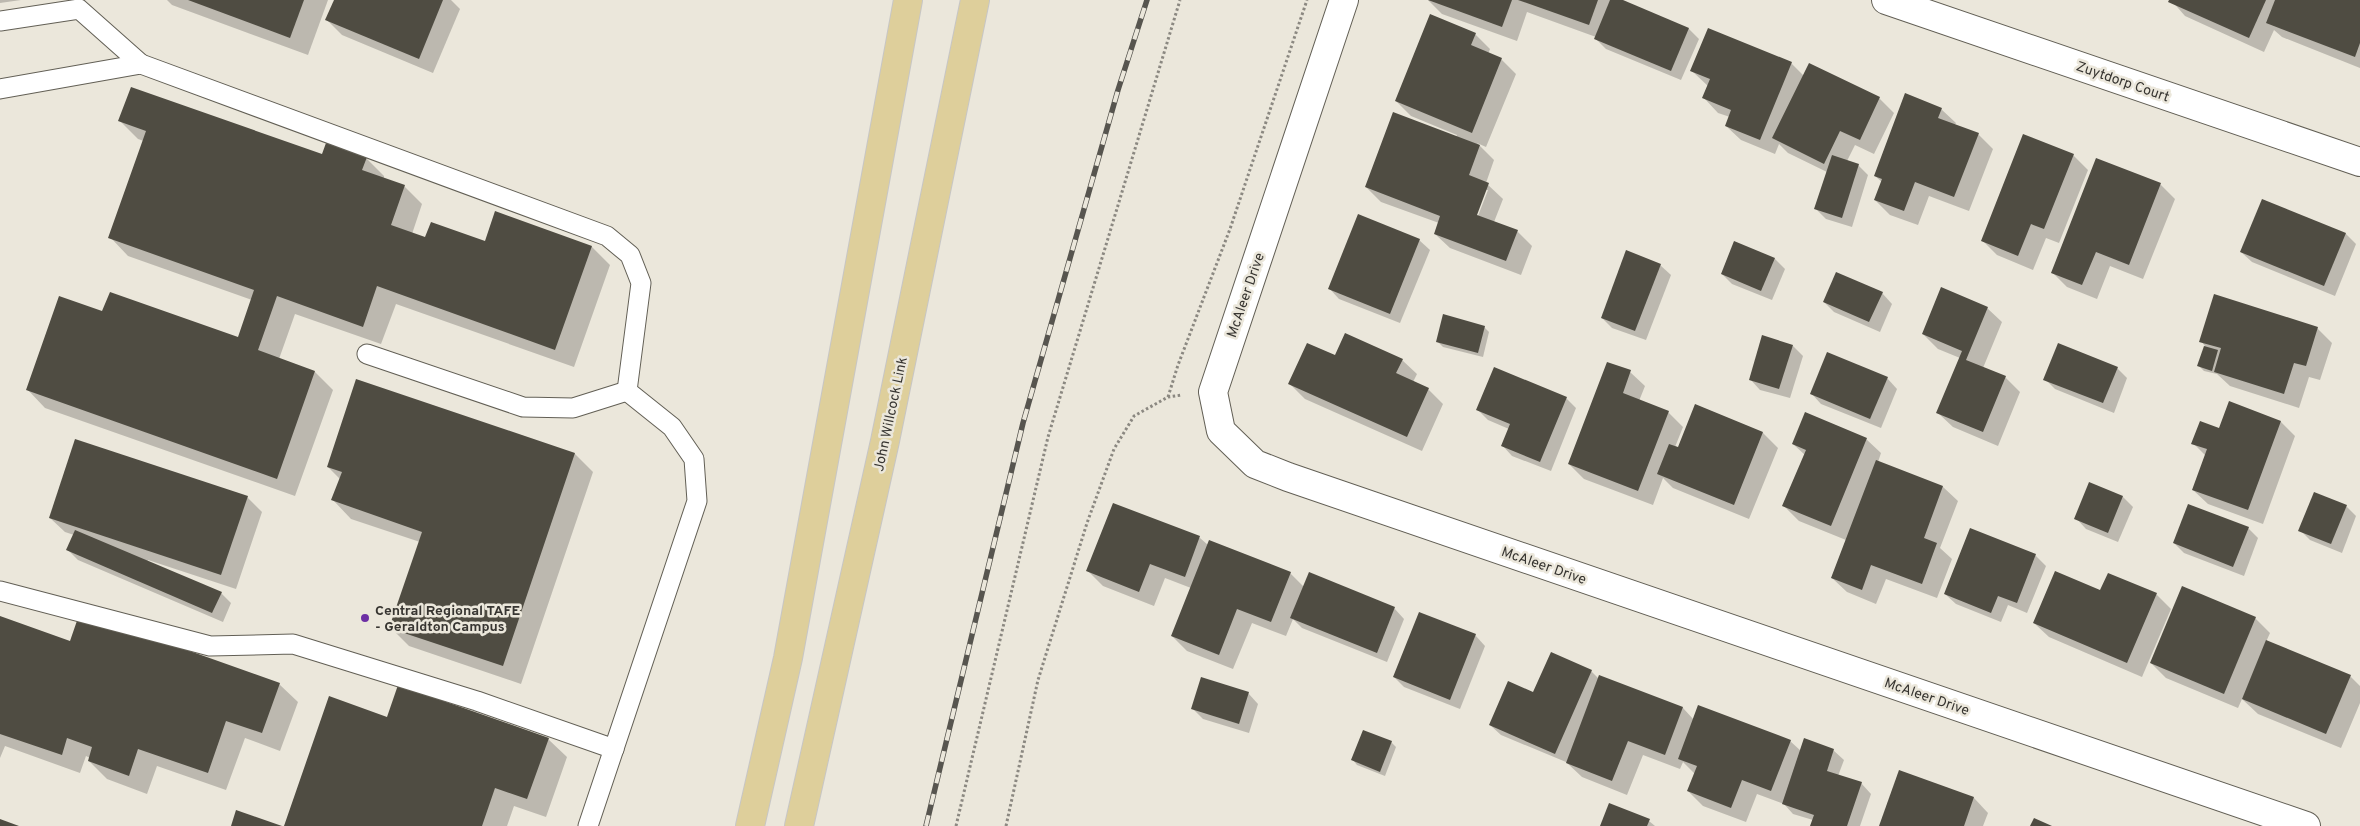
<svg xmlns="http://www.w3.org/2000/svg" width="2360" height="826" font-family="Overpass,sans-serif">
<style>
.shadow{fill:#0003;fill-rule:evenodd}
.building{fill:#4f4c42}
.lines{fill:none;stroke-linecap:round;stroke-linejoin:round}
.lane-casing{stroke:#625f55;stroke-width:21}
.street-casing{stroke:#625f55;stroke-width:30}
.primary-casing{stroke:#c7c6c5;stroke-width:30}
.path{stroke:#8b8881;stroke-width:3;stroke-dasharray:2.5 2.5;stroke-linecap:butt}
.lane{stroke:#fff;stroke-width:19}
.street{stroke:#fff;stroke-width:28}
.primary{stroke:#decf9b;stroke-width:28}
.rail-casing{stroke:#57554f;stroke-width:5.5}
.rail{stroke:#ebe7db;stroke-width:4;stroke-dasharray:11;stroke-linecap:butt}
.poi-dot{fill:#6c2fa4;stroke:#ebe7db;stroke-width:2}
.labels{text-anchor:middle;stroke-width:5;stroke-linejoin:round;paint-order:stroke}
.street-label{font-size:14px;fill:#373531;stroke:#ebe7db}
.poi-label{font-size:14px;font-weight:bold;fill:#373531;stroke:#ebe7db;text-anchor:start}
</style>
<rect width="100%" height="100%" fill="#ebe7db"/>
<g class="shadow">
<path d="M0,0H21L0,3Z"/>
<path d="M167,0H328L308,55L172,5Z"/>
<path d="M335,0H451L460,9L433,73L342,35L327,20Z"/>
<path d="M1428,0H1620L1689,29L1699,39L1681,80L1606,49L1596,39V37L1527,12L1517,41L1442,14Z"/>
<path d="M2171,0H2360V68L2282,37L2274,30L2264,52L2185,16Z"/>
<path d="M1475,34L1490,49L1488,54L1501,59L1516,74L1486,147L1477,143L1494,160L1486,183L1503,199L1494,222L1517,231L1532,246L1521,275L1450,248L1435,234L1439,223L1381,202L1366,187L1456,137L1457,135L1411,116L1396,101ZM1485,190H1488L1476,221L1474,220Z"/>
<path d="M1791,63L1804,76L1879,98L1894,113L1874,154L1855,145L1847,161L1858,165L1868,175L1852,227L1826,219L1816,209L1827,172L1788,153L1779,144L1775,154L1741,140L1726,126L1730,117L1718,113L1704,98L1709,87L1692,71Z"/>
<path d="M1941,109L1956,123L1955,125L1978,134L1993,149L1969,211L1929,196L1918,225L1890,215L1875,200L1882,182L1875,176Z"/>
<path d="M120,121L322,156L366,158L384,176V179L404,186L422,204L412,234L426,239L592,247L610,265L574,367L396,304L381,344L295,314L279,359L315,372L333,390L295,496L45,408L27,389L103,313L238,339L252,300L128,256L110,237L144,141L138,139Z"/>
<path d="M2073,155L2088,170L2059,243L2046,238L2033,270L1997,255L1983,241Z"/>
<path d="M2097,160L2161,185L2175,199L2143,279L2110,266L2097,299L2067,287L2052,272Z"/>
<path d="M2262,201L2346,234L2356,244L2335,296L2252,262L2241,252Z"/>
<path d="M1419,240L1430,250L1400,323L1339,299L1329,288Z"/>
<path d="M1735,243L1775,259L1785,269L1772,300L1732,284L1722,274Z"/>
<path d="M1660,265L1671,275L1646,340L1612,328L1602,318Z"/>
<path d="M1882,293L1892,304L1880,332L1834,312L1824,302Z"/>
<path d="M1987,308L2002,322L1983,368L2005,377L2020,392L1998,446L1953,427L1938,413L1960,358L1938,349L1923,334Z"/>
<path d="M1484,327L1489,332L1483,357L1443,347L1438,342Z"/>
<path d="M2317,328L2332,343L2320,380L2309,377L2299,408L2230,386L2217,374L2204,371L2199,366L2205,346L2201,341Z"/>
<path d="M1793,346L1803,356L1790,398L1760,390L1750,379Z"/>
<path d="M1335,357L1402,360L1417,374L1413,382L1428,389L1443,404L1422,451L1305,399L1290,384Z"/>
<path d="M2117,368L2127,378L2114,413L2055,389L2045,379Z"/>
<path d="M1630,372L1645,386L1639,401L1668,412L1683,427L1675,447L1679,448L1696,405L1763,433L1778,448L1749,519L1673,488L1663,478L1653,505L1584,479L1569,464Z"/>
<path d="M1887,378L1897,389L1881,428L1821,404L1811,393Z"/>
<path d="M357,381L575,454L593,472L521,684L409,646L391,628L420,542L351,519L333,500L340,479L328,467Z"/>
<path d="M1566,398L1576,408L1551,471L1512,456L1502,445L1509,429L1488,420L1478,410Z"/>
<path d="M2281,422L2295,436L2263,524L2208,504L2193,490L2206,456L2193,443L2220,430Z"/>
<path d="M1866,439L1881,453L1878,462L1943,487L1958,501L1940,548L1952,559L1937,598L1886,579L1876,604L1847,592L1832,578L1846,540L1799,521L1784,506L1805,455L1793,444Z"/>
<path d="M247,497L262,512L236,589L148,560L147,562L221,593L231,603L223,622L78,560L68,550L74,535L65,532L50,518Z"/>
<path d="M2123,497L2133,507L2118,542L2086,529L2076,518Z"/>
<path d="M1114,504L1200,538L1208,545L1290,573L1304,587L1394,608L1404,619L1387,662L1302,628L1293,619L1286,636L1252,623L1233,669L1187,651L1172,636L1191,588L1165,578L1154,606L1103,586L1088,571Z"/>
<path d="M2346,506L2356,516L2342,553L2310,540L2300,530Z"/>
<path d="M2248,528L2258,538L2244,576L2184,553L2174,543Z"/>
<path d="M2035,555L2046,566L2027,613L2008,605L2001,622L1956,604L1945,594Z"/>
<path d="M2101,592L2156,594L2171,609L2142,677L2049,637L2034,623Z"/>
<path d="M0,618L71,643L279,684L298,702L280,751L245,738L226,790L157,766L147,794L107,779L89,761L90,758L86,756L80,773L5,746L0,758Z"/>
<path d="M2255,618L2270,633L2266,642L2350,676L2360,686V703L2341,748L2258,714L2242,699L2238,708L2166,678L2151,663Z"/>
<path d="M1475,635L1485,646L1460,709L1404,687L1394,677Z"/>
<path d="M1591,671L1599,679L1600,677L1683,708L1694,720L1790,741L1801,751L1833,750L1844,760L1838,776L1861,783L1871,794L1860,826H1811L1813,820L1793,814L1784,804L1757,794L1746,822L1703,806L1688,791L1695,774L1683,762L1680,769L1643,755L1627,795L1582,777L1566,762L1501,735L1490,725L1534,694Z"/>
<path d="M1248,693L1258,704L1249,733L1203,719L1193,709Z"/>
<path d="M548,739L567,757L546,817L514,806L507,826H285Z"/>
<path d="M1391,742L1396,747L1385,776L1357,765L1353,760Z"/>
<path d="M1900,772L1974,798L1988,813L1983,826H1881Z"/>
<path d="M1649,821L1655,826H1601Z"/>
</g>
<g class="building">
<path d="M188,0H304L290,38Z"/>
<path d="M334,0H443L419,59L325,20Z"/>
<path d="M1428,0H1512L1502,27Z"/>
<path d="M1518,0H1598L1589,25Z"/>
<path d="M1610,0H1623L1689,28L1671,71L1594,39Z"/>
<path d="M2169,0H2266L2249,38L2168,2Z"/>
<path d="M2275,0H2360V43L2355,57L2266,23Z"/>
<path d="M1430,14L1476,33L1471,45L1502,58L1472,133L1395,101Z"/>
<path d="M1708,28L1792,62L1760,140L1725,126L1731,110L1702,98L1710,79L1690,71Z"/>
<path d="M1809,63L1880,97L1860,140L1840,131L1824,164L1772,138Z"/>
<path d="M131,87L322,154L326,143L367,157L362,170L405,185L391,225L425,237L431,222L485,241L495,211L592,246L555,350L377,286L363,327L277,296L258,350L315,371L277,479L26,390L59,296L102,311L110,292L238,337L254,290L108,238L146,131L118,121Z"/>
<path d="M1905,93L1942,108L1938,118L1979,133L1954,197L1915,182L1904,211L1874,200L1882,179L1874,176Z"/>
<path d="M1393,112L1480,145L1469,175L1489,183L1477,215L1518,230L1506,261L1434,234L1440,216L1365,187Z"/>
<path d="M2023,134L2074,154L2044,229L2031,224L2018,256L1981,241Z"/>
<path d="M1832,155L1859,164L1842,218L1814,209Z"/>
<path d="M2096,158L2161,183L2129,265L2096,252L2082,285L2051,273Z"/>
<path d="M2262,199L2346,233L2324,286L2240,252Z"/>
<path d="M1358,214L1420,239L1390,314L1328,289Z"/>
<path d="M1734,241L1775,258L1761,291L1721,274Z"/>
<path d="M1626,250L1661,264L1635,331L1601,318Z"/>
<path d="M1836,272L1883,292L1869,322L1823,302Z"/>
<path d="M1941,287L1988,307L1966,360L2006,376L1983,432L1936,413L1962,351L1922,334Z"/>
<path d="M2214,294L2318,327L2306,366L2294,363L2284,394L2214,372L2221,348L2199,342Z"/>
<path d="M1443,314L1485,326L1478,353L1436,342Z"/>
<path d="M1345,333L1403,359L1396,373L1429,388L1407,437L1288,384L1307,343L1335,355Z"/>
<path d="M1762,335L1793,345L1779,389L1749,380Z"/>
<path d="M2058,343L2118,367L2103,403L2043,380Z"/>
<path d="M2204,346L2218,350L2212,371L2197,366Z"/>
<path d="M1827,352L1888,377L1870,419L1810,394Z"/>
<path d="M1607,362L1631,370L1623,393L1669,411L1638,491L1568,464Z"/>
<path d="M1494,367L1567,397L1540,462L1501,446L1510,424L1476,410Z"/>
<path d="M356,379L575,453L503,666L389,628L422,532L331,500L342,472L327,467Z"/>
<path d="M2229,401L2281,421L2248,510L2192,490L2207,449L2191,444L2200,421L2219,428Z"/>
<path d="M1695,404L1763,432L1734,505L1657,474L1669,444L1678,447Z"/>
<path d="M1805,412L1867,438L1831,526L1782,506L1806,450L1792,444Z"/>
<path d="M75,439L248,496L221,575L49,518Z"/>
<path d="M1876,460L1943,486L1924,538L1937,543L1922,584L1871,565L1862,590L1831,578Z"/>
<path d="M2089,482L2123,496L2108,533L2074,519Z"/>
<path d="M2314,492L2347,505L2331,544L2298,531Z"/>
<path d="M1113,503L1200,536L1185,577L1150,564L1139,592L1086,571Z"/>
<path d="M2188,504L2249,527L2233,567L2173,543Z"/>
<path d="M1970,528L2036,554L2017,603L1998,596L1991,613L1944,594Z"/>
<path d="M75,530L222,592L212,613L66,550Z"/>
<path d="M1209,540L1291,572L1271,622L1237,609L1219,655L1171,636Z"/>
<path d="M2055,571L2100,590L2108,573L2157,593L2127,663L2033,623Z"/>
<path d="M1309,572L1395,607L1377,653L1290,618Z"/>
<path d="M2182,586L2256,617L2224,694L2150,663Z"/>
<path d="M80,612L280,683L262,733L226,721L208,773L138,749L129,776L88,761L92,747L67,738L62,755L0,734V616L70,641Z"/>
<path d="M1419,612L1476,634L1450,700L1393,677Z"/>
<path d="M2266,640L2351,675L2326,734L2242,699Z"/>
<path d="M1551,652L1592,670L1555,754L1489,725L1508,681L1533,692Z"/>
<path d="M1599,675L1683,707L1665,755L1628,741L1612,781L1566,763Z"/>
<path d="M1201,677L1249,692L1239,724L1191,709Z"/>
<path d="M398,685L549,738L527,799L495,788L482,826H284L329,696L387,717Z"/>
<path d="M1698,705L1791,740L1771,791L1742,780L1731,808L1687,791L1697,766L1678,759Z"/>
<path d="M1363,730L1392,741L1380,772L1351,760Z"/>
<path d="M1804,738L1834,749L1827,771L1862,782L1847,826H1810L1814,815L1782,804Z"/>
<path d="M1899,770L1974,797L1964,826H1879Z"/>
<path d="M1609,803L1650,819L1647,826H1600Z"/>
<path d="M236,810L282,826H231Z"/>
<path d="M2034,818L2052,826H2030Z"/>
<path d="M0,819L19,826H0Z"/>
</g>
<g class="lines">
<g class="lane-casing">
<g id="lane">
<path d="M0,21L79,9L141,64"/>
<path d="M0,89L141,64L607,236L630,255L641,283L627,391L672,427L694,459L697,501L588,826"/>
<path d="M367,354L523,407L573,408L627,391"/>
<path d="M0,591L210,646L293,644L477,701L614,749"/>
</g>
</g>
<g class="street-casing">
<g id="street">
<path d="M1344,0L1213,392L1221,431L1255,464L1288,477L2306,826"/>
<path d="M1886,0L2360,162"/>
</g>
</g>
<g class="primary-casing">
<g id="primary">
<path d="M750,826L788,658L908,0"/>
<path d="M799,826L885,441L975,0"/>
</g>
</g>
<g class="path">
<path d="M1168,397L1178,365L1230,229L1307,0"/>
<path d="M956,826L1048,437L1180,0"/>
<path d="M1006,826L1038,680L1087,523L1114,449L1134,416L1168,397L1182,395"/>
</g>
<use href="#lane" class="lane"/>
<use href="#street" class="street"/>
<use href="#primary" class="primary"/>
<g class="rail-casing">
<path id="rail" d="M926,826L1023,423L1118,90L1147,0"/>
</g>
<use href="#rail" class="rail"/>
</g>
<circle class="poi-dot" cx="365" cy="618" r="5"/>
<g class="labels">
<g class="street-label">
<text transform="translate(2123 81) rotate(19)" y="5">Zuytdorp Court</text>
<text transform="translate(1245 295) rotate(-71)" y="5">McAleer Drive</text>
<text transform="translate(890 414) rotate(-78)" y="5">John Willcock Link</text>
<text transform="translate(1544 565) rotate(19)" y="5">McAleer Drive</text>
<text transform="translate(1927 696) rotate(19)" y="5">McAleer Drive</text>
</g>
<g class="poi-label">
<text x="375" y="615">Central Regional TAFE<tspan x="375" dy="16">- Geraldton Campus</tspan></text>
</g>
</g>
</svg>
